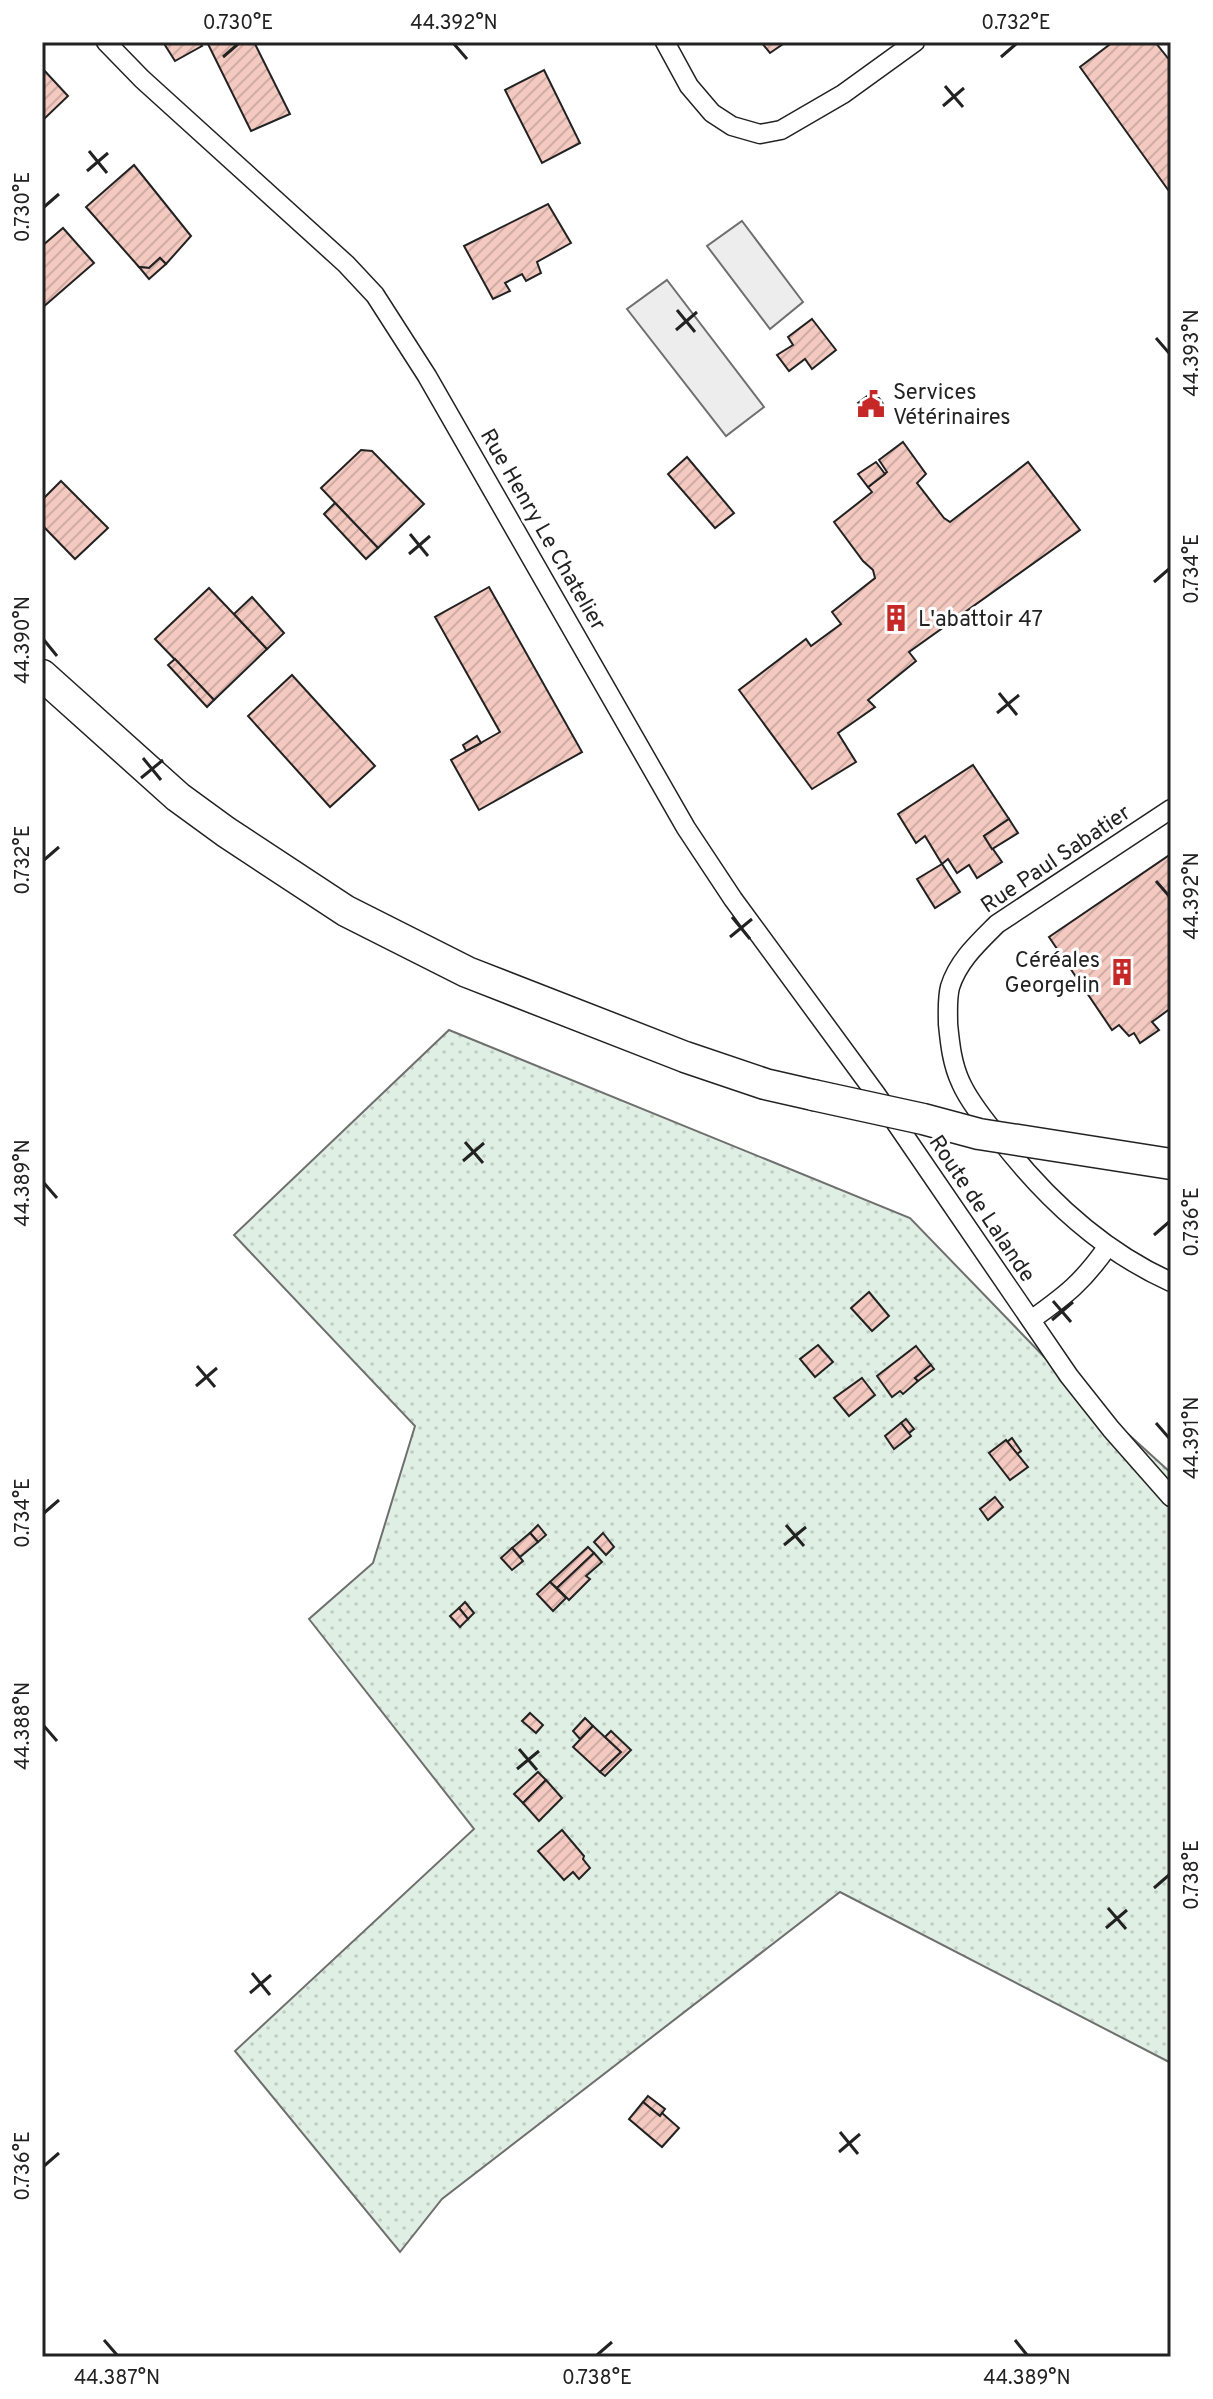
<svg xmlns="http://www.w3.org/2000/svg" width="1213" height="2399" font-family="Overpass,sans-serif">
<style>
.grass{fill:url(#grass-dots);stroke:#6f6f6f;stroke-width:2}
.parking{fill:#ededed;stroke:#6f6f6f;stroke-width:2}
.building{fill:url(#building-hatch);stroke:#222;stroke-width:2}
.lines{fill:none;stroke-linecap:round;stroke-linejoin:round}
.minor-casing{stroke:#222;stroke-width:21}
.primary-casing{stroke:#222;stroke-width:33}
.minor{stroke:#fff;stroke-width:18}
.primary{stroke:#fff;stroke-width:30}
.primary-bridge-casing{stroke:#222;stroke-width:33;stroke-linecap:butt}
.primary-bridge{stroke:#fff;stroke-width:30}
.ticks{fill:none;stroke:#222;stroke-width:3}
.labels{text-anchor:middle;stroke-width:6;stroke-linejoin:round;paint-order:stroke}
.poi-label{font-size:22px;fill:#222;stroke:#fff;text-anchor:start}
.street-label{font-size:22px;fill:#222;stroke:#fff}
.neatline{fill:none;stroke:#222;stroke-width:3}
.ticks-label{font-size:20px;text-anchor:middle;fill:#222}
</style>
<defs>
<pattern id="grass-dots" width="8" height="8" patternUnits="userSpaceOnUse" patternTransform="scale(2)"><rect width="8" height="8" fill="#e0efe3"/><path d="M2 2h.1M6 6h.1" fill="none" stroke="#c0cdc2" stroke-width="1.8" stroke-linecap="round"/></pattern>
<pattern id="building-hatch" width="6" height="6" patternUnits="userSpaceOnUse" patternTransform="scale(2)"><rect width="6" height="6" fill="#f3c9c0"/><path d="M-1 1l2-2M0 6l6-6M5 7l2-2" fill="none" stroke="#d0aca5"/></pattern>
</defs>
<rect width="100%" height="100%" fill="#fff"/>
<path class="grass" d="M449,1030L910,1218L1052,1365L1171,1473V2063L840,1892L442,2199L400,2252L235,2051L474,1829L309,1619L373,1563L415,1426L234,1235Z"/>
<g class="parking">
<path d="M742,221L803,302L770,329L707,246Z"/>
<path d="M667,280L764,407L726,436L627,309Z"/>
</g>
<g class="building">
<path d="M163,42H199L202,46L175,61Z"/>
<path d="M207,42H254L290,114L251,131Z"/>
<path d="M761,42H786L770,53Z"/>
<path d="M1113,42H1155L1171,62V194L1080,67Z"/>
<path d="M42,68L68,96L42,121Z"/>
<path d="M544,70L580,143L542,163L505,90Z"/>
<path d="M134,165L191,236L166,264L160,258L149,268L139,267L86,207Z"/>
<path d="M548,204L571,243L537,262L541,273L526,281L522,274L505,283L510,291L493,299L464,246Z"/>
<path d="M63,228L94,263L42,308V246Z"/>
<path d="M160,258L166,264L149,279L139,267L149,268Z"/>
<path d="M812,319L836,350L812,369L805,359L789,371L777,355L793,345L788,337Z"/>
<path d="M874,391L884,405L868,417L858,403Z"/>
<path d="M903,442L926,474L917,483L944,518L950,522L1028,462L1080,530L909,652L916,661L868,700L875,707L838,733L856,762L812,789L739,690L806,639L811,646L841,624L832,612L875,578L873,570L863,561L834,522L872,492L868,487L887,472L879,460Z"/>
<path d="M361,450L372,451L424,504L378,548L321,488Z"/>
<path d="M687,457L734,513L715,528L668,474Z"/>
<path d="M876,462L885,474L868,487L858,474Z"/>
<path d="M61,481L108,528L75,559L42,525V500Z"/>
<path d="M335,503L378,548L366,559L324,514Z"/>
<path d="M489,587L582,752L479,810L451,760L500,732L435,617Z"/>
<path d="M209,588L267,649L214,700L155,639Z"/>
<path d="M252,597L284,633L267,649L234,614Z"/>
<path d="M175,659L214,700L207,707L168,665Z"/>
<path d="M292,675L375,766L330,807L248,716Z"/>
<path d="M477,736L481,743L466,751L463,745Z"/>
<path d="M973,765L1009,819L984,836L1002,862L977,878L969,865L957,873L948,859L942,864L925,836L916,843L898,814Z"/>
<path d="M1009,819L1018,833L992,849L984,836Z"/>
<path d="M1171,854V1008L1152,1022L1159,1030L1140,1043L1134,1033L1129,1036L1119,1025L1112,1030L1049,937Z"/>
<path d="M942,864L960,892L935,908L917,879Z"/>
<path d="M869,1292L889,1316L872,1331L851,1308Z"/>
<path d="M818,1345L833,1362L815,1377L800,1359Z"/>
<path d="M916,1346L931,1365L915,1378L918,1381L903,1394L900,1391L892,1397L877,1376Z"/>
<path d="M931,1365L934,1369L918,1381L915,1378Z"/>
<path d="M862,1378L875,1395L849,1416L834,1398Z"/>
<path d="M906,1419L914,1429L909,1433L901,1423Z"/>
<path d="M901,1423L911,1436L894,1449L885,1436Z"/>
<path d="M1012,1438L1021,1451L1017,1454L1007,1442Z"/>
<path d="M1006,1440L1028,1467L1010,1480L989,1453Z"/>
<path d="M995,1497L1003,1507L988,1520L980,1509Z"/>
<path d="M538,1525L546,1535L538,1542L530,1533Z"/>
<path d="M530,1533L538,1542L520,1557L512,1548Z"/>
<path d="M603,1533L614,1547L606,1555L594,1542Z"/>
<path d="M588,1547L594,1553L557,1588L550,1582Z"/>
<path d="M512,1548L523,1561L512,1570L501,1558Z"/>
<path d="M594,1553L602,1562L586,1576L590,1579L569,1600L557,1588Z"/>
<path d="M550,1582L566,1598L553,1611L537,1594Z"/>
<path d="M465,1602L474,1613L468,1619L459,1608Z"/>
<path d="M459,1608L468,1619L460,1627L450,1616Z"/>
<path d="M530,1713L543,1725L536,1733L522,1721Z"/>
<path d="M585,1718L593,1726L580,1739L573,1731Z"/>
<path d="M593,1726L621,1752L600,1772L573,1747Z"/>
<path d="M611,1731L631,1750L605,1776L600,1772L621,1752L605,1737Z"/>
<path d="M538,1772L546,1780L523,1803L514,1794Z"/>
<path d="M546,1780L562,1798L539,1821L523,1803Z"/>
<path d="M562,1830L584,1856L583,1859L590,1868L579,1879L573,1872L564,1880L538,1851Z"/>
<path d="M648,2096L665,2109L660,2116L643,2102Z"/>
<path d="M643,2102L660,2116L662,2113L679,2128L662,2147L629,2119Z"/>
</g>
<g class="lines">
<g class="minor-casing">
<g id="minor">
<path d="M106,42L142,79L346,264L375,295L427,376L686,828L733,899L876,1094L1069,1376L1111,1429L1171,1497"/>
<path d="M665,42L689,86L712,113L732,126L760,134L781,130L843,94L915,42"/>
<path d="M1171,809L997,924C978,943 958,961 950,987C947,999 948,1011 948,1024C950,1044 952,1064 961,1083C969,1101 983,1118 995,1133C1042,1195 1100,1250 1171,1282"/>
<path d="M1031,1320C1066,1295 1083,1282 1108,1246"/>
</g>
</g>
<g class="primary-casing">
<path id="primary" d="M42,675L178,797L226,832L346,911L467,972L685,1057L765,1084L813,1095"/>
</g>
<use href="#minor" class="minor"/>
<use href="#primary" class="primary"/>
<g class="primary-bridge-casing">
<path id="primary-bridge" d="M813,1095L923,1119L979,1134L1171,1164"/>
</g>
<use href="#primary-bridge" class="primary-bridge"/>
</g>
<path class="ticks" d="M454,44L467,59M223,57L238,44M1001,57L1016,44M945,86L963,107M943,106L964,88M89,151L107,173M87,171L108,153M44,207L59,194M677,310L695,332M676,330L697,312M1156,338L1169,353M410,534L428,556M409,554L430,536M1154,582L1169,569M44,640L57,656M999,693L1017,715M997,713L1019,695M143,758L161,780M141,778L163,760M44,860L59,847M1156,881L1169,896M732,917L750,939M730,937L752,919M465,1142L483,1163M463,1161L484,1143M44,1183L57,1198M1154,1235L1169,1222M1053,1301L1071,1322M1052,1320L1073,1302M197,1366L215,1387M196,1386L217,1368M1156,1423L1169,1438M44,1513L59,1500M786,1525L804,1546M784,1545L806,1527M44,1726L57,1741M519,1749L537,1770M517,1769L539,1751M1154,1888L1169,1875M1108,1908L1126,1929M1106,1928L1127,1910M252,1973L270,1995M250,1993L271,1975M840,2132L858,2154M839,2152L860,2134M44,2166L59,2153M104,2340L117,2355M1015,2340L1027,2355M597,2355L612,2342"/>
<defs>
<g id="civic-bare" transform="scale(2.16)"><path d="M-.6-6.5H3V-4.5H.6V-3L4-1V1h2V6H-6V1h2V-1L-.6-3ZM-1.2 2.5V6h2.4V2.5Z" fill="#c62828" stroke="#fff" stroke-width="2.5" paint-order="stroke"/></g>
<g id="building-bare" transform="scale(2.16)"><path d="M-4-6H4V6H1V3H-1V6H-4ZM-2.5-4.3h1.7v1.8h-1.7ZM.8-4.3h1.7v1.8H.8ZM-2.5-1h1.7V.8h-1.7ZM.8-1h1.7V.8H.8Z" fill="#c62828" stroke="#fff" stroke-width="2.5" paint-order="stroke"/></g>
</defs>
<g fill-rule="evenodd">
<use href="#civic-bare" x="871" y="404"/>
<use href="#building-bare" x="896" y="618"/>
<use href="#building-bare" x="1122" y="972"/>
</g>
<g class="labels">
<g class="poi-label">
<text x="893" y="399">Services<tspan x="893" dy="25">Vétérinaires</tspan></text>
<text x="918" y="626">L'abattoir 47</text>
<text x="1100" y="967" text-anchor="end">Céréales<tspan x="1100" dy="25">Georgelin</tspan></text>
</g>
<g class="street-label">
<text transform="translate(544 529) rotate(60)" y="8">Rue Henry Le Chatelier</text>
<text transform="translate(1055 858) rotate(-34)" y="8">Rue Paul Sabatier</text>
<text transform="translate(983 1208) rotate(56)" y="8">Route de Lalande</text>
</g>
</g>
<rect width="1213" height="2399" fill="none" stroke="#ffffff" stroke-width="88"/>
<rect x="44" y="44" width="1125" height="2311" class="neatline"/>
<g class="ticks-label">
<text x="238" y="29">0.730°E</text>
<text x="454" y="29">44.392°N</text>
<text x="1016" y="29">0.732°E</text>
<text transform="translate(22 207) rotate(-90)" y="7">0.730°E</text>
<text transform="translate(1191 353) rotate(-90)" y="7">44.393°N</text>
<text transform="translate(1191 569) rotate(-90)" y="7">0.734°E</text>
<text transform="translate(22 640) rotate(-90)" y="7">44.390°N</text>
<text transform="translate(22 860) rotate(-90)" y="7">0.732°E</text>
<text transform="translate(1191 896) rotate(-90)" y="7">44.392°N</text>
<text transform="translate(22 1183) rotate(-90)" y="7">44.389°N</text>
<text transform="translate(1191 1222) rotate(-90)" y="7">0.736°E</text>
<text transform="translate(1191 1438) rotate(-90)" y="7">44.391°N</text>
<text transform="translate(22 1513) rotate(-90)" y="7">0.734°E</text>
<text transform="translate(22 1726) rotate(-90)" y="7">44.388°N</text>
<text transform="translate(1191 1875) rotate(-90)" y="7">0.738°E</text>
<text transform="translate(22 2166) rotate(-90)" y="7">0.736°E</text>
<text x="117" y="2384">44.387°N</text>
<text x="597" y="2384">0.738°E</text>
<text x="1027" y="2384">44.389°N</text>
</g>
</svg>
